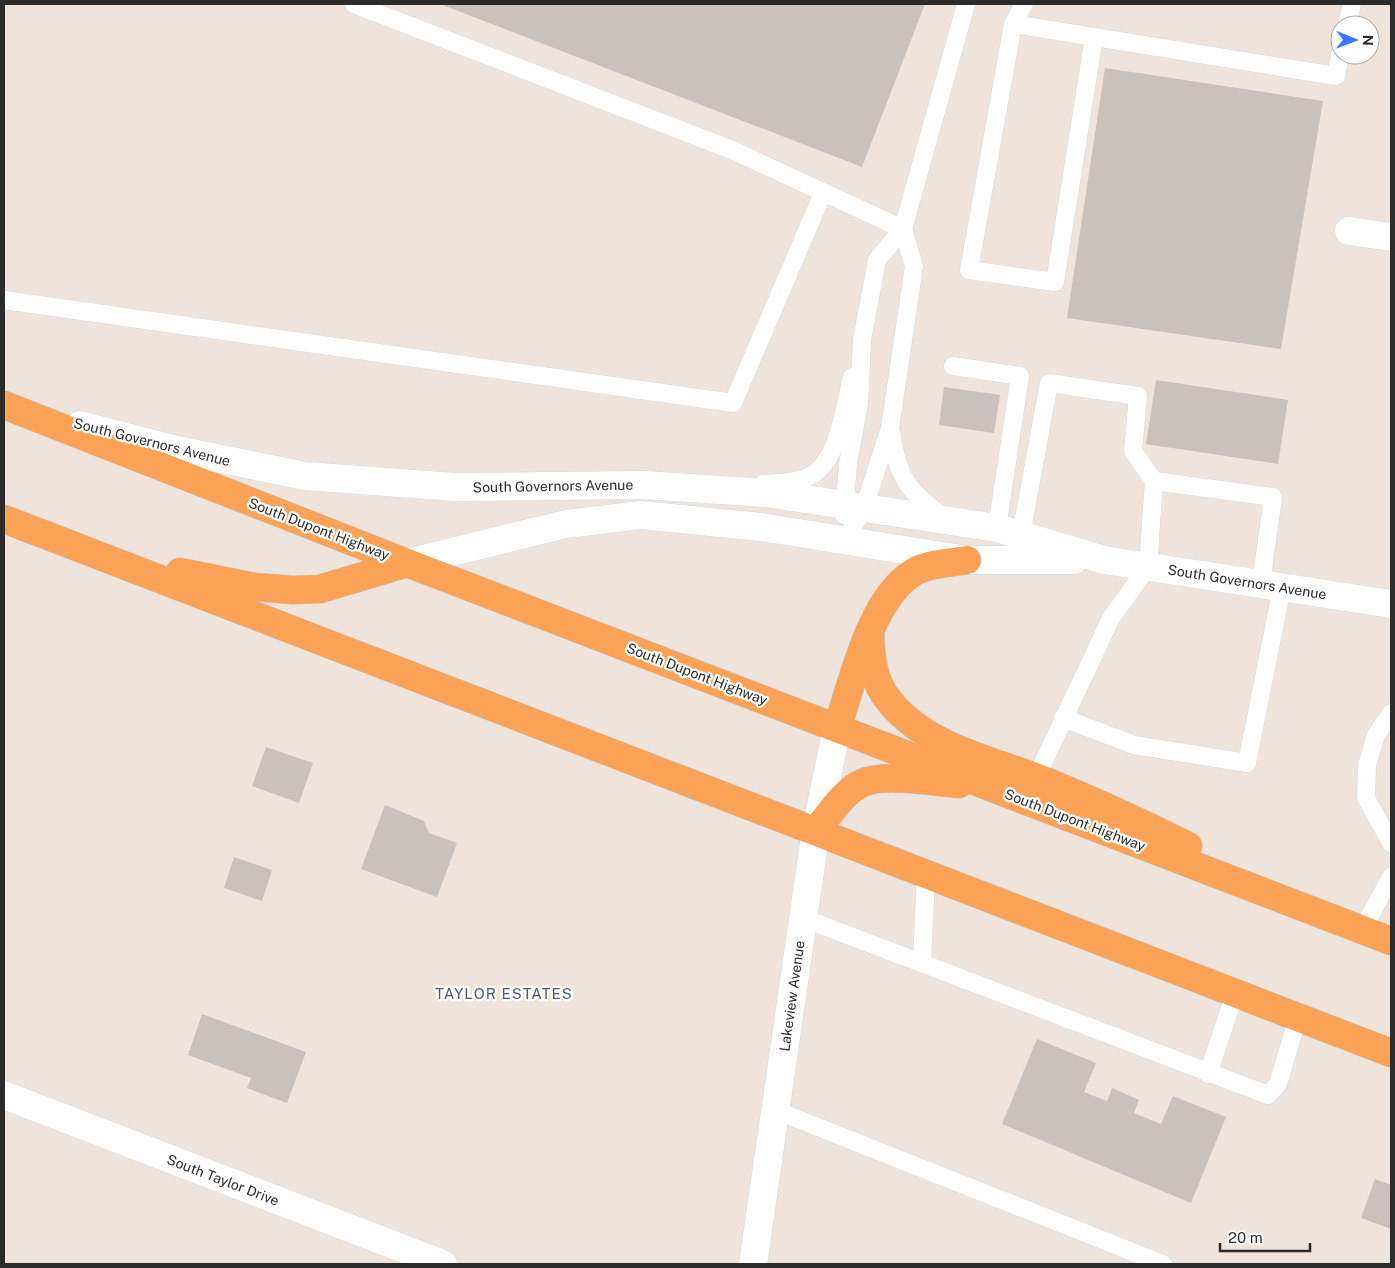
<svg xmlns="http://www.w3.org/2000/svg" width="1395" height="1268" font-family="'Public Sans',sans-serif">
<style>
.building{fill:#c9c1bc}
.lines{fill:none;stroke-linecap:round;stroke-linejoin:round}
.service-casing{stroke:#d1d8e5;stroke-width:19}
.minor-casing{stroke:#d1d8e5;stroke-width:29}
.secondary-casing{stroke:#d1d8e5;stroke-width:29}
.trunk-casing{stroke:#c4c4c4;stroke-width:29}
.service{stroke:#fff;stroke-width:18}
.minor{stroke:#fff;stroke-width:28}
.secondary{stroke:#fff;stroke-width:28}
.trunk{stroke:#fca256;stroke-width:28}
.labels{text-anchor:middle;stroke-width:4.5;stroke-linejoin:round;paint-order:stroke}
.street-label{font-size:14px;fill:#2b2b2b;stroke:#fff}
.neighbourhood-label{font-size:15px;letter-spacing:1px;fill:#48597f;stroke:#fff}
</style>
<rect width="100%" height="100%" fill="#eee4dc"/>
<g class="building">
<path d="M440,4H925L862,167Z"/>
<path d="M1105,68L1323,101L1281,349L1067,318Z"/>
<path d="M1156,380L1288,400L1278,464L1146,444Z"/>
<path d="M944,387L1000,395L994,433L939,425Z"/>
<path d="M266,747L313,763L299,803L252,786Z"/>
<path d="M385,805L424,821L429,833L457,843L437,897L361,869Z"/>
<path d="M234,857L272,870L262,901L224,888Z"/>
<path d="M202,1014L306,1052L287,1103L247,1088L251,1078L188,1055Z"/>
<path d="M1037,1039L1096,1063L1084,1092L1107,1101L1112,1088L1139,1100L1134,1113L1161,1124L1173,1096L1226,1117L1191,1203L1002,1124Z"/>
<path d="M1375,1179L1391,1185V1229L1361,1218Z"/>
</g>
<g class="lines">
<g class="service-casing">
<g id="service">
<path d="M354,4L732,150L903,229L914,266L890,428L864,508L845,540"/>
<path d="M1024,4L1013,24L969,270L1055,282L1094,37"/>
<path d="M1013,24L1336,76L1340,55"/>
<path d="M1347,25L1352,4"/>
<path d="M4,300L733,403L823,193"/>
<path d="M953,366L1020,376L997,528"/>
<path d="M891,431C898,479 906,488 943,517"/>
<path d="M763,484C779,483 798,483 812,475C839,459 845,405 852,377"/>
<path d="M844,515L848,464L859,403L862,340L877,260L903,229L966,4"/>
<path d="M1021,535L1049,383L1138,396L1133,451L1154,481"/>
<path d="M1391,713L1376,735L1367,765L1366,798L1391,843"/>
<path d="M1063,718L1134,745L1247,763L1282,588"/>
<path d="M1036,778L1111,618L1148,567L1154,481L1273,497L1261,584"/>
<path d="M803,918L1268,1095L1278,1084L1298,1017"/>
<path d="M1362,930L1391,877"/>
<path d="M922,964L926,873"/>
<path d="M1208,1074L1235,993"/>
<path d="M775,1110L1163,1264"/>
</g>
</g>
<g class="minor-casing">
<g id="minor">
<path d="M1349,231L1391,237"/>
<path d="M4,1095L443,1264"/>
<path d="M753,1264L816,830L837,728"/>
</g>
</g>
<g class="secondary-casing">
<g id="secondary">
<path d="M80,425L177,450L305,476L455,487L644,485L766,493L997,528L1104,560L1391,604"/>
<path d="M407,563L566,524L641,515L761,527L967,560H1074"/>
</g>
</g>
<g class="trunk-casing">
<g id="trunk">
<path d="M4,405L407,563L1391,941"/>
<path d="M4,519L1391,1053"/>
<path d="M180,572L255,587L293,590L320,589L407,563"/>
<path d="M870,631C871,657 872,681 890,702C928,748 989,759 1043,780C1092,800 1140,822 1188,846"/>
<path d="M837,728C853,681 870,599 914,572C929,563 951,563 967,560"/>
<path d="M816,830C830,814 843,792 862,783C885,773 934,782 959,784"/>
</g>
</g>
<use href="#service" class="service"/>
<use href="#minor" class="minor"/>
<use href="#secondary" class="secondary"/>
<use href="#trunk" class="trunk"/>
</g>
<g class="labels">
<g class="street-label">
<text transform="translate(152 442) rotate(14)" y="5">South Governors Avenue</text>
<text transform="translate(553 486) rotate(-1)" y="5">South Governors Avenue</text>
<text transform="translate(319 529) rotate(21)" y="5">South Dupont Highway</text>
<text transform="translate(1247 582) rotate(9)" y="5">South Governors Avenue</text>
<text transform="translate(697 674) rotate(21)" y="5">South Dupont Highway</text>
<text transform="translate(1075 820) rotate(21)" y="5">South Dupont Highway</text>
<text transform="translate(792 996) rotate(-82)" y="5">Lakeview Avenue</text>
<text transform="translate(223 1180) rotate(21)" y="5">South Taylor Drive</text>
</g>
<g class="neighbourhood-label">
<text x="504" y="999">TAYLOR ESTATES</text>
</g>
</g>
<rect width="1395" height="1268" fill="none" stroke="#2b2b2b" stroke-width="10"/>
<g transform="translate(1355 40) rotate(91)"><circle r="24" fill="#ffffff" stroke="#aaaaaa"/>
<path d="M0-4L9 19L0 12L-9 19Z" fill="#3878ff"/>
<text y="-8" font-size="14" font-weight="bold" text-anchor="middle" fill="#2b2b2b">N</text>
</g>
<path d="M1220 1243v8h90v-8" fill="none" stroke="#2b2b2b" stroke-width="2.5"/>
<text x="1228" y="1243" font-size="15" fill="#2b2b2b" stroke="#ffffff" stroke-width="4" paint-order="stroke">20 m</text>
</svg>
